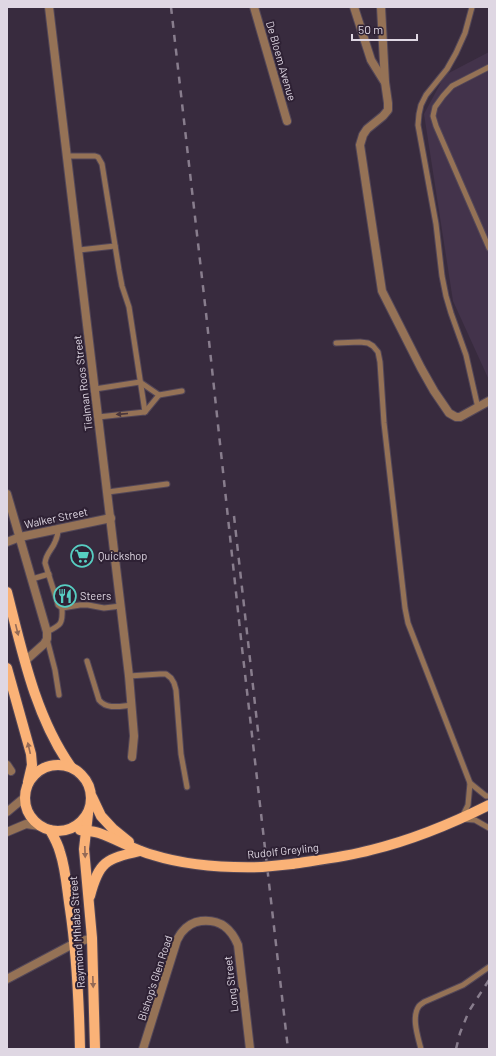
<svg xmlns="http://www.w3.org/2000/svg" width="496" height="1056" font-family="Barlow,sans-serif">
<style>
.built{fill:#43334b}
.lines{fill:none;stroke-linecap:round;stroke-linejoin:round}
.service-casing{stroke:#534758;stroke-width:7}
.minor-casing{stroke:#534758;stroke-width:10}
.tertiary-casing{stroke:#534758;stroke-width:10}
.primary-casing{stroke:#534758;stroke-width:12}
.service{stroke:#957256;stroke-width:5}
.minor{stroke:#957256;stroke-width:8}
.tertiary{stroke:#957256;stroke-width:8}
.primary{stroke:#fab277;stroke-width:10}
.rail{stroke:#887d8d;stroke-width:2.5;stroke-dasharray:7 7;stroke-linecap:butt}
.primary-bridge-casing{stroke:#534758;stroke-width:12;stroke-linecap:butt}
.primary-bridge{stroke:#fab277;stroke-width:10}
.oneway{fill:#48353c}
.oneway2{fill:#946a56}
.labels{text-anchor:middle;stroke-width:4;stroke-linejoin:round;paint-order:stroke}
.street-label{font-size:11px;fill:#dfd7e3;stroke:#2e2134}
.poi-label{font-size:11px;fill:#dfd7e3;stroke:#2e2134;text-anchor:start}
</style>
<rect width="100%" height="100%" fill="#382b3e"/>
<path class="built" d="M489,52V380L453,301L424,114L445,75Z"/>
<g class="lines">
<g class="service-casing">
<g id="service">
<path d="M472,7L465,33L456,53L447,69L426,95L421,105L419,114L418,125L436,224L442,276L446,296L451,313L466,355L478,408"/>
<path d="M489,67L452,86L443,96L435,107L433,116L436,126L489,248"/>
<path d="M68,156H95L98,157L102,164L119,270L122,286L129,307L145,412"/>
<path d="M79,250L115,246"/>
<path d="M336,343L360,342L368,343L373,346L378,352L380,362L384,423L405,608L408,623L470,783L468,805L461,819L475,820L489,828"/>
<path d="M95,389L140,382L159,395"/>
<path d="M98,417L145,412L159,395L182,391"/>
<path d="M108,492L167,484"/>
<path d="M32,579L49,574"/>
<path d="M62,608L80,605H88L104,608L121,606"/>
<path d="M47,632C61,625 63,624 62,608L58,605L57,601L45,563C46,553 52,550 55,542C57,538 58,533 58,529"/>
<path d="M47,639L55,670L59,695"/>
<path d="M87,661L99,700C107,710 121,706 132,705"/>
<path d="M129,676L160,674H166L171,678L174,683L176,690L181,754L187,787"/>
<path d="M470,783L486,796H489"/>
<path d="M421,1049C418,1037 411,1017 419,1006C421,1004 423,1003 424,1002L463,985L489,967"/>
</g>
</g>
<g class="minor-casing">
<g id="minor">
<path d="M49,7L129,676L134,736L132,757"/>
<path d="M254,7L287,121"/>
<path d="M354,7L371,60L384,81"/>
<path d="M381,7L385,82L388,103V110L383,116L367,129L363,135L360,145L382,291L421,368L434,391L449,413L456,417H460L489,401"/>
<path d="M7,494L47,632V639L44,644L25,661"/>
<path d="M7,542L20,537L111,518"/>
<path d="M7,765L11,771"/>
<path d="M7,979L75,943L92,938"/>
<path d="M143,1049L177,940C179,937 180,934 182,932C187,926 193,922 201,921C220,919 231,928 238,945L250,1049"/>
</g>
</g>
<g class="tertiary-casing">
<g id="tertiary">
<path d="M7,812L25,797"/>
<path d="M7,832L26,824L40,826"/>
</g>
</g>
<g class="primary-casing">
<g id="primary">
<path d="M7,592C22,651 35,716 71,767"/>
<path d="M7,668L31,754L32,765L28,782"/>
<circle cx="58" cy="798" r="33"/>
<path d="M92,797L101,816L113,829L129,842"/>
<path d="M88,814L84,849L92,938L95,1049"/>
<path d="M50,830C54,837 58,844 60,852C66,870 67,890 70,909C77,956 79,1002 80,1049"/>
<path d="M80,830C86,831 93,831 99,833C117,839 134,850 153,855C188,866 225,868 262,867"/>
<path d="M292,864C318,860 345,857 371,850C412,840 451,824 489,805"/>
<path d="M90,896C99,861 106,859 140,851"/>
</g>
</g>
<use href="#service" class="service"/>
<use href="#minor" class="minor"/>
<use href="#tertiary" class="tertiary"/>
<use href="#primary" class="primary"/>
<g class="rail">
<path d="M171,7L206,313L241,639L288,1049"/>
<path d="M234,516L259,740"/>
<path d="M456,1049L460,1033L469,1011L489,980"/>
</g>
<g class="primary-bridge-casing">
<path id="primary-bridge" d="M262,867L292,864"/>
</g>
<use href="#primary-bridge" class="primary-bridge"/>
</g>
<defs><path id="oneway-solid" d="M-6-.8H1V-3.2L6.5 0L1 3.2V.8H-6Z"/></defs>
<use class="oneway" href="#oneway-solid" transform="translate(122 414) rotate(175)"/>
<g class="oneway2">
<use href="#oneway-solid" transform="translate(17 630) rotate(76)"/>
<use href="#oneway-solid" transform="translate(29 748) rotate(-103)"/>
<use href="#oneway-solid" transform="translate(85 852) rotate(88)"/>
<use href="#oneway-solid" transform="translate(93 982) rotate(88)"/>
</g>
<defs>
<g id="supermarket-ring" transform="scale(1.15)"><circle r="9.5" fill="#2e2134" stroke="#57cec2" stroke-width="1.5"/><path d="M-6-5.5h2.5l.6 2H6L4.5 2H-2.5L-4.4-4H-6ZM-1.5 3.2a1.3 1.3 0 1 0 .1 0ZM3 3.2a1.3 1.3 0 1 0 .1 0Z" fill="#57cec2"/></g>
<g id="restaurant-ring" transform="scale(1.15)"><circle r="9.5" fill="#2e2134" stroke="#57cec2" stroke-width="1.5"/><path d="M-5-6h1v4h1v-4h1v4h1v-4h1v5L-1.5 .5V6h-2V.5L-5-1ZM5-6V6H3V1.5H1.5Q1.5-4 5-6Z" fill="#57cec2"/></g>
</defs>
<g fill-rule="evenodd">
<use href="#supermarket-ring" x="82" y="556"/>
<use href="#restaurant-ring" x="65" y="596"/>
</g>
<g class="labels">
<g class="street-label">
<text transform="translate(281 61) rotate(74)" y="4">De Bloem Avenue</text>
<text transform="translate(83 383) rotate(-97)" y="4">Tielman Roos Street</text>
<text transform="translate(56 518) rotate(-12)" y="4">Walker Street</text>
<text transform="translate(283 851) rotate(-6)" y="4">Rudolf Greyling</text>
<text transform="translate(77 932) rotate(-94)" y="4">Raymond Mhlaba Street</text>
<text transform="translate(155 978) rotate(-72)" y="4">Bishop's Glen Road</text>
<text transform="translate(231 984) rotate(-97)" y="4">Long Street</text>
</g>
<g class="poi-label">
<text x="98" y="560">Quickshop</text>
<text x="80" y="600">Steers</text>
</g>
</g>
<rect width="496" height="1056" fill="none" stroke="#dfd7e3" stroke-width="16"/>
<path d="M352 34v6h65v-6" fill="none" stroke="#dfd7e3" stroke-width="2"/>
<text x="358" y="34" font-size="12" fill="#dfd7e3" stroke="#2e2134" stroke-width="3" paint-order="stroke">50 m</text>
</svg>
